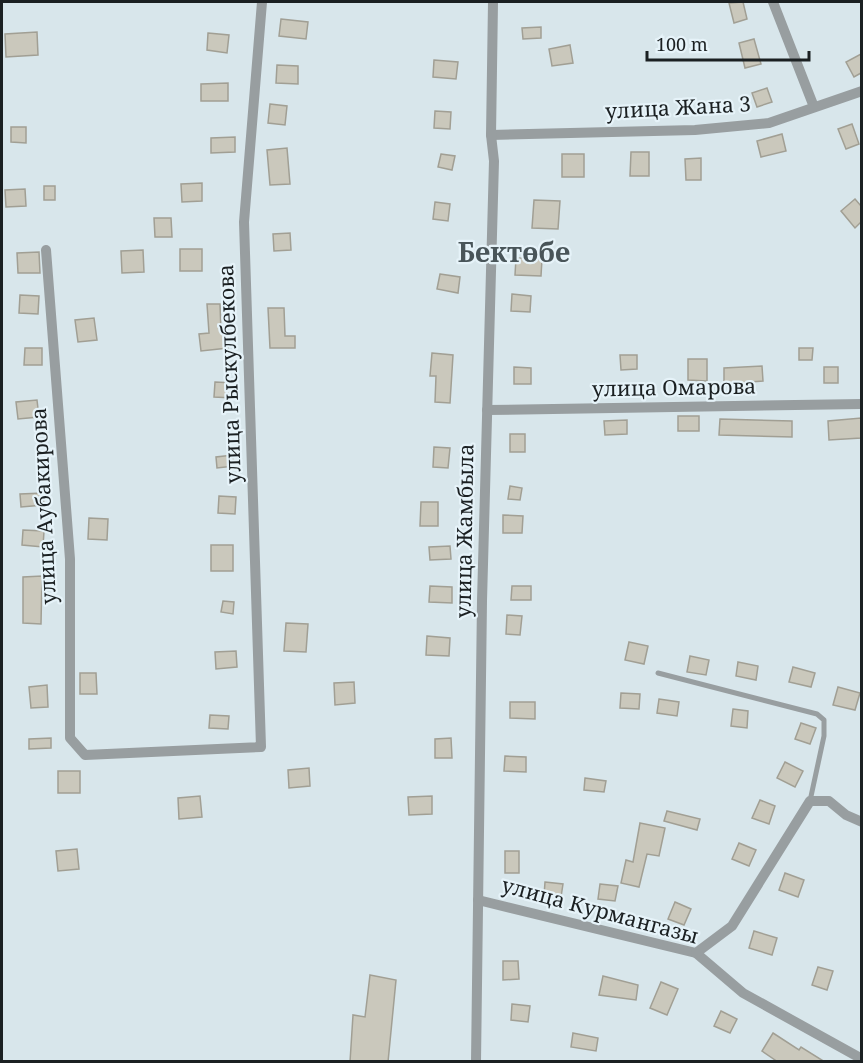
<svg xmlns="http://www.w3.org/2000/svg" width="863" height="1063" font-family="'Noto Serif',serif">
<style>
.building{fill:#cac8bc;stroke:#a19f94;stroke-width:1.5}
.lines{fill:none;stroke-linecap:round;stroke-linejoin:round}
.service{stroke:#989ea0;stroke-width:5}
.minor{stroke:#989ea0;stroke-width:10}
.labels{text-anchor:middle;stroke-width:4.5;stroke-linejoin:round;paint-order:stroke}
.street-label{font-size:21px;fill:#1b2022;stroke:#e6f3f9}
.district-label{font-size:27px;font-weight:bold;fill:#495559;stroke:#e6f3f9}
</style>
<rect width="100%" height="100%" fill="#d8e6eb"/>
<g class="building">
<path d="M743,2L747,19L734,23L729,3Z"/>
<path d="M281,19L308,22L306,39L279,36Z"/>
<path d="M541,27V38L523,39L522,28Z"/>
<path d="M37,32L38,55L6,57L5,34Z"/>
<path d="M208,33L229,35L227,53L207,50Z"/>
<path d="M754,39L761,64L745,68L739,43Z"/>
<path d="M570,45L573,63L552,66L549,49Z"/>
<path d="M861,54V73L854,77L846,62Z"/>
<path d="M434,60L458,62L456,79L433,77Z"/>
<path d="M277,65L298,66V84L276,83Z"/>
<path d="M228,83V101H201V84Z"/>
<path d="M767,88L772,102L757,107L752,93Z"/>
<path d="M270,104L287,106L285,125L268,123Z"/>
<path d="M435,111L451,112L450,129L434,128Z"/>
<path d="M852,124L859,144L846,149L838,129Z"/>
<path d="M11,127H26V143L11,142Z"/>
<path d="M782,134L786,151L761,157L757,141Z"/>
<path d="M235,137V152L211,153V138Z"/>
<path d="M287,148L290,184L270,185L267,150Z"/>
<path d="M631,152H649V176H630Z"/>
<path d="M441,154L455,156L452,170L438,167Z"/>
<rect x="562" y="154" width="22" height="23"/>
<path d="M701,158V180H686L685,159Z"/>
<path d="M202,183V201L182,202L181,184Z"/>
<rect x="44" y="186" width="11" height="14"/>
<path d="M25,189L26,206L6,207L5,190Z"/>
<path d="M855,199L861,206V222L855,228L841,211Z"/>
<path d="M534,200L560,201L558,229L532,228Z"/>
<path d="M435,202L450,204L448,221L433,219Z"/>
<path d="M154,218H171L172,237H155Z"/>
<path d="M290,233L291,250L274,251L273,234Z"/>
<rect x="180" y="249" width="22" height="22"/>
<path d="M143,250L144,272L122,273L121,251Z"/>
<path d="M39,252L40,273H18L17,253Z"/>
<path d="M516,258L542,259L541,276L515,275Z"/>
<path d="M440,274L460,277L458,293L437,289Z"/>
<path d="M512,294L531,296L530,312L511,311Z"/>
<path d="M20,295L39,296L38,314L19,313Z"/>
<path d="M207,304H220L221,332L227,331L228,348L201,351L199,334L209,333Z"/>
<path d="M268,308H284L285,336H295V348H270Z"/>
<path d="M94,318L97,340L78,342L75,320Z"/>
<path d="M25,348H42V365H24Z"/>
<path d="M799,348H813L812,360H799Z"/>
<path d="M432,353L453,355L450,403L435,402L436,376H430Z"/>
<path d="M620,355H637V369L621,370Z"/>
<path d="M688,359H707V381L688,380Z"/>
<path d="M762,366L763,381L724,384V368Z"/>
<path d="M514,367L531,368V384H514Z"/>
<rect x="824" y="367" width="14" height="16"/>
<path d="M215,382L234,383L233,398L214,397Z"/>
<path d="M37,400L39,417L18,419L16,402Z"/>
<rect x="678" y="416" width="21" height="15"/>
<path d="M861,418V438L829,440L828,421Z"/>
<path d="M720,419L792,421V437L719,435Z"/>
<path d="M627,420V434L605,435L604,421Z"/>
<rect x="510" y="434" width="15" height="18"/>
<path d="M434,447L450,448L448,468L433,467Z"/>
<path d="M233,455L234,466L217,468L216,457Z"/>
<path d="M510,486L522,488L520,500L508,499Z"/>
<path d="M43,493L44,505L21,507L20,494Z"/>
<path d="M219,496L236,497L235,514L218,513Z"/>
<path d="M421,502H438V526H420Z"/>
<path d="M503,515L523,516L522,533H503Z"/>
<path d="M89,518L108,519L107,540L88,539Z"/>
<path d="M23,530L44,531L43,547L22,545Z"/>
<rect x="211" y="545" width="22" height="26"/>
<path d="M450,546L451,559L430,560L429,547Z"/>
<path d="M42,576L41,624L23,623V577Z"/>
<path d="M430,586L452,587V603L429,602Z"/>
<path d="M512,586H531V600H511Z"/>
<path d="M223,601L234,602L233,614L221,612Z"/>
<path d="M507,615L522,616L520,635L506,634Z"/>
<path d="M286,623L308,624L306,652L284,651Z"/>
<path d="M427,636L450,638L449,656L426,655Z"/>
<path d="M629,642L648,646L644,664L625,660Z"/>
<path d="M236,651L237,667L216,669L215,652Z"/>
<path d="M690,656L709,660L706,675L687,672Z"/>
<path d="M738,662L758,666L756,680L736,676Z"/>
<path d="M793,667L815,673L811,687L789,682Z"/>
<path d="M80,673H96L97,694H80Z"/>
<path d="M354,682L355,703L335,705L334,683Z"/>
<path d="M47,685L48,707L31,708L29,687Z"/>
<path d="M838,687L860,693L855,710L833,705Z"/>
<path d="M621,693L640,694L639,709L620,708Z"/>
<path d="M659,699L679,702L677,716L657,713Z"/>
<path d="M510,702H535V719L510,718Z"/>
<path d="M733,709L748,711L747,728L731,726Z"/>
<path d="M210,715L229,716L228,729L209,728Z"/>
<path d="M801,723L816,728L810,744L795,739Z"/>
<path d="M51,738V748L29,749V739Z"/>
<path d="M451,738L452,758H435V739Z"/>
<path d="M505,756L526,757V772L504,771Z"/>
<path d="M785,762L803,771L795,787L777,778Z"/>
<path d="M309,768L310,786L289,788L288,770Z"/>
<rect x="58" y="771" width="22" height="22"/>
<path d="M585,778L606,781L604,792L584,790Z"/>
<path d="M200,796L202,817L179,819L178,798Z"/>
<path d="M432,796V814L409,815L408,797Z"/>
<path d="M760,800L775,806L769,824L752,818Z"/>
<path d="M667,811L700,819L697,830L664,821Z"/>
<path d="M640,823L665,828L659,856L647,854L639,887L621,883L626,860L633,862Z"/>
<path d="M739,843L756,850L749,866L732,859Z"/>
<path d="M77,849L79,869L58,871L56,851Z"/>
<rect x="505" y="851" width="14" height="22"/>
<path d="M785,873L804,880L798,897L779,890Z"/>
<path d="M545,882L563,884L561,897L544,896Z"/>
<path d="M600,884L618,886L615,901L598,899Z"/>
<path d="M675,902L691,909L684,925L668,919Z"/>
<path d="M754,931L777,938L772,955L749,948Z"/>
<path d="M503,961H518L519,979L503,980Z"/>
<path d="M818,967L833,971L827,990L812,985Z"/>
<path d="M370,975L396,980L388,1062H350L353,1015L365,1017Z"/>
<path d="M603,976L638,985L636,1000L599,995Z"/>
<path d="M661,982L678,989L667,1015L650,1008Z"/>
<path d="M512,1004L530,1006L528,1022L511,1020Z"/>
<path d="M721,1011L737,1019L730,1033L714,1026Z"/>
<path d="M573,1033L598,1038L596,1051L571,1047Z"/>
<path d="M773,1033L799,1050L801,1047L825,1062H778L762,1051Z"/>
</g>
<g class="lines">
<path class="service" d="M658,673L817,714L824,720V736L810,801"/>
<g class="minor">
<path d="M773,2L814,107"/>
<path d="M491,135L695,130L769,123L862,91"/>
<path d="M46,250L70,559V738L85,755L261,747L244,222L262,2"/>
<path d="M487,410L862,404"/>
<path d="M478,900L696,953L743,993L862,1059"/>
<path d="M696,953L732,926L810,801H829L846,815L862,822"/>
<path d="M476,1062L482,601L494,161L491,135L493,2"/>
</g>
</g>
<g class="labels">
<g class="street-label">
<text transform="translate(678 108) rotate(-3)" y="7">улица Жана 3</text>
<text transform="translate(230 374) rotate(-92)" y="7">улица Рыскулбекова</text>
<text transform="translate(674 388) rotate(-1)" y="7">улица Омарова</text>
<text transform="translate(44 506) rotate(-93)" y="7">улица Аубакирова</text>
<text transform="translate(465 531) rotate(-89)" y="7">улица Жамбыла</text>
<text transform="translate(600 911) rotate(15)" y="7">улица Курмангазы</text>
</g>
<g class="district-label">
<text x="514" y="262">Бектөбе</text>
</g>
</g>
<rect width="863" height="1063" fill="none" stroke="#1b2022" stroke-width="6"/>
<path d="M647 51v9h162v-9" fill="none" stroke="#1b2022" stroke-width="3"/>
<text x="656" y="51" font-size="18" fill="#1b2022" stroke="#e6f3f9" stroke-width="4.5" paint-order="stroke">100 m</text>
</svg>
